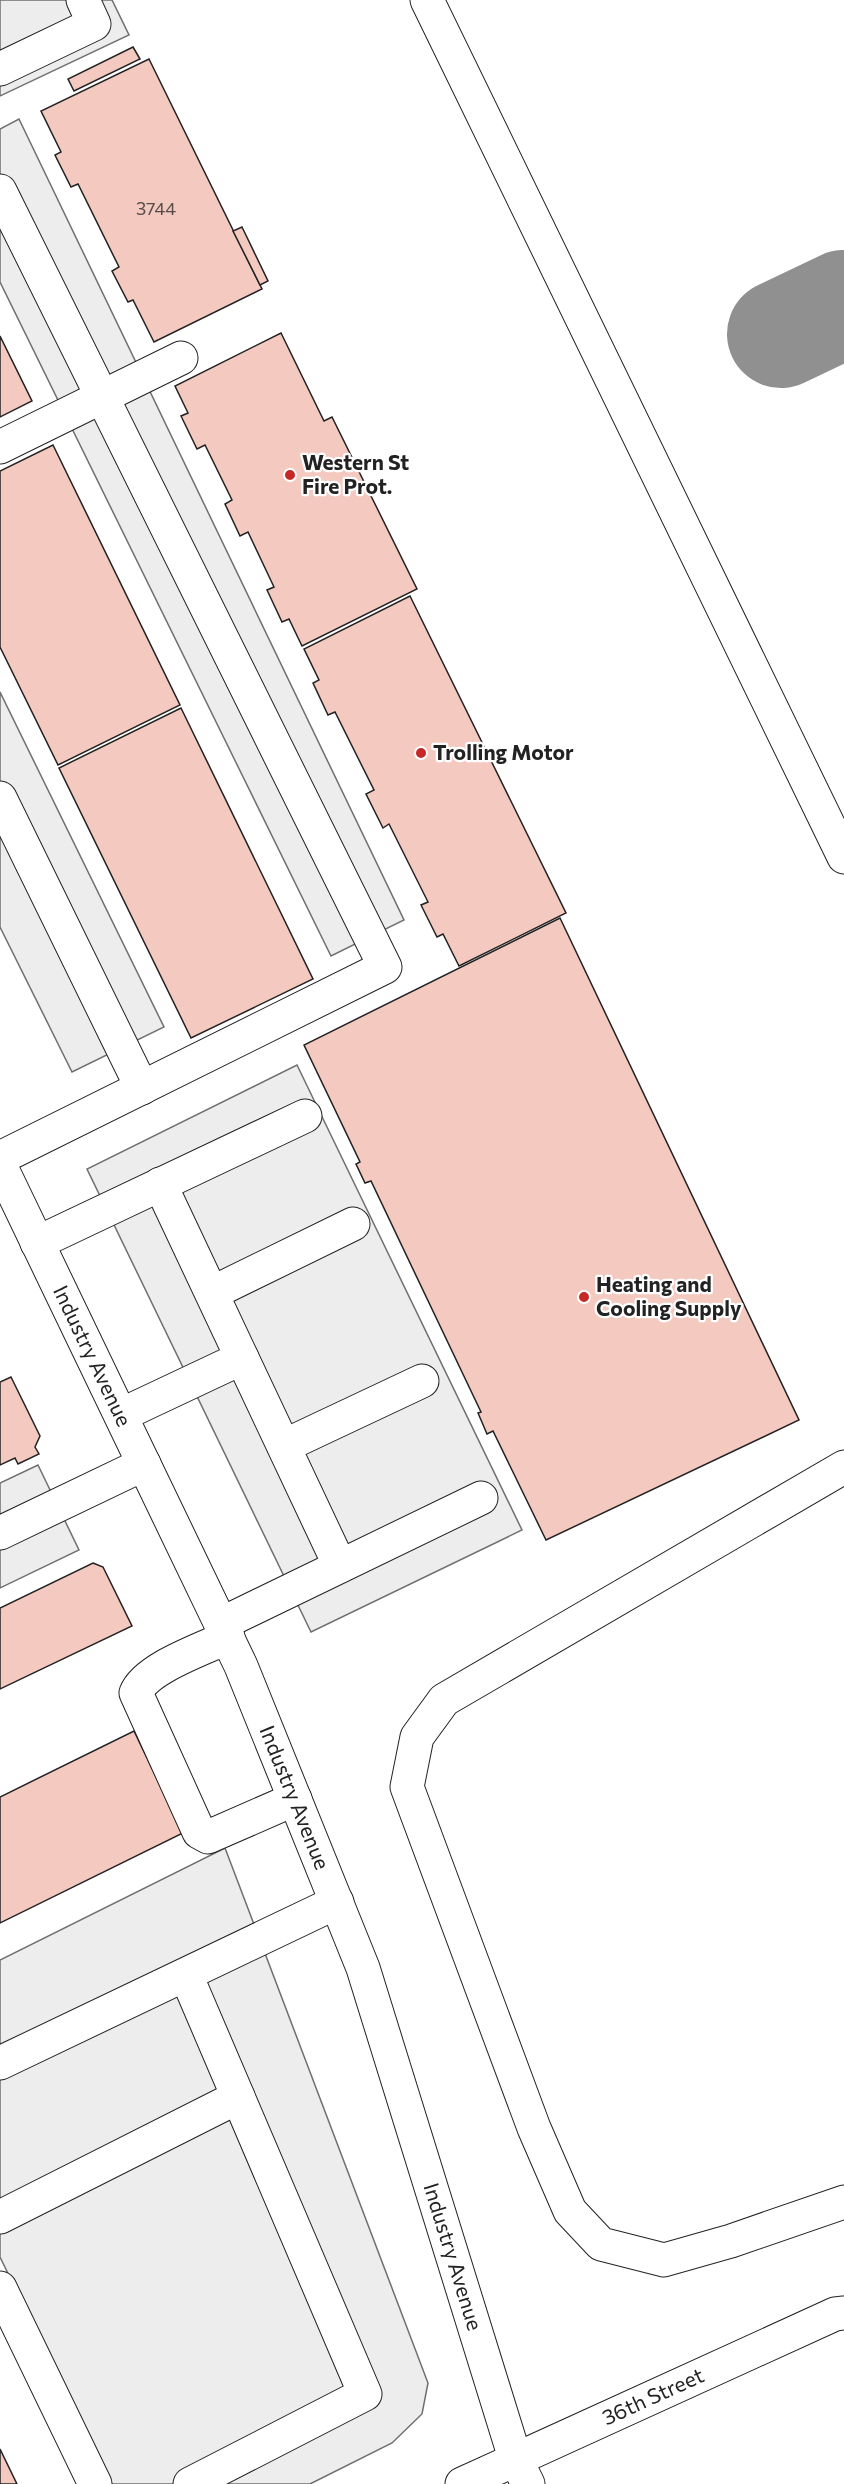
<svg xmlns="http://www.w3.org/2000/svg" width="844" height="2484" font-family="Commissioner,sans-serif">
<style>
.parking{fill:#ededed;stroke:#6f6f6f;stroke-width:1.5}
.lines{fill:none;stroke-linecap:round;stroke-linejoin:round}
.taxiway{stroke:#909090;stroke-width:108}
.building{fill:#f3c9c0;stroke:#222;stroke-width:1.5}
.minor-casing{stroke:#222;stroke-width:35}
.minor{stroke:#fff;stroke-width:33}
.poi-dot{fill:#c62828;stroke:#fff;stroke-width:2}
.labels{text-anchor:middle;stroke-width:4.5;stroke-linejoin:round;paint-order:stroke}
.number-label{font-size:18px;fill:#564c4a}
.poi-label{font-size:21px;font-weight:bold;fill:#222;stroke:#fff;text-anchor:start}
.street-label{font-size:21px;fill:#222;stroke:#fff}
</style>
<rect width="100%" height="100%" fill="#fff"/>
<g class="parking">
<path d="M0,0H112L129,35L0,96Z"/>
<path d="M19,119L404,920L331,956L0,282V129Z"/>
<path d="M0,692L164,1027L72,1072L0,927Z"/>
<path d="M297,1065L522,1530L311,1632L87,1169Z"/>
<path d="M38,1465L79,1550L0,1588V1483Z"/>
<path d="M225,1848L428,2383L422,2414L392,2443L310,2484H89L106,2475L0,2257V1960Z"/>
</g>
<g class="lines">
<path class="taxiway" d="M781,334L844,304"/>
</g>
<g class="building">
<path d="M133,47L140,59L74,91L68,79Z"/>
<path d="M149,59L262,289L154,342L133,300L128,302L112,271L119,267L78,184L71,187L55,155L61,152L41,111Z"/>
<path d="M242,227L268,281L260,285L233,231Z"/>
<path d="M281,333L324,421L332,417L417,589L302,646L289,619L282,622L267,590L274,587L248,532L240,536L225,504L232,500L205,445L197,449L181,416L188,413L175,386Z"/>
<path d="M0,336L32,401L0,417Z"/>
<path d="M53,445L180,705L58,765L0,647V471Z"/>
<path d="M410,596L566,913L459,966L443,934L437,937L421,905L428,902L389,824L383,828L366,794L374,790L335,712L328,715L313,683L319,680L304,649Z"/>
<path d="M181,708L313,979L191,1038L59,768Z"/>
<path d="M560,918L799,1420L546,1540L493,1431L487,1434L478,1413L481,1412L371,1181L365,1183L356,1164L360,1162L304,1045Z"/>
<path d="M11,1377L40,1436L35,1447L39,1454L18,1464L15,1458L0,1465V1382Z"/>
<path d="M93,1563L103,1567L132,1626L0,1689V1608Z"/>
<path d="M134,1731L183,1833L0,1923V1797Z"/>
<path d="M0,2449L17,2484H0Z"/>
</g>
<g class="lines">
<g class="minor-casing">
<g id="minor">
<path d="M427,0L844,857"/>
<path d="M0,69L94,24L83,0"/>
<path d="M0,191L385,967L0,1158"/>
<path d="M0,447L181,358"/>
<path d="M0,798L142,1088"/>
<path id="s1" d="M0,1165L241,1666L363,1968L515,2458L528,2484"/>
<path d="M160,1184L340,1566"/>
<path d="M37,1243L305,1116"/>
<path d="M212,1293L353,1224"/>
<path d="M121,1415L242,1358"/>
<path d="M284,1446L422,1381"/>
<path d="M844,1467L444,1700L417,1737L407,1787L534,2128L570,2211L601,2244L664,2260L731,2241L844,2202"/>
<path d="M0,1533L144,1464"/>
<path d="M221,1624L481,1498"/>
<path d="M228,1637C203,1649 146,1668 136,1693L199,1832L208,1837L295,1799"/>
<path d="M186,1975L365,2394L190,2484"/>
<path d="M0,2063L337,1902"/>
<path d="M0,2217L238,2097"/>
<path d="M0,2288L95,2484"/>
<path id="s2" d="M462,2484L835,2314L844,2313"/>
</g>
</g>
<use href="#minor" class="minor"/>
</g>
<g class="poi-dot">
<circle cx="290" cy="475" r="6"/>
<circle cx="421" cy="753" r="6"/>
<circle cx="584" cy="1297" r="6"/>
</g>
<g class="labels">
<g class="number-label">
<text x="156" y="215">3744</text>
</g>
<g class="poi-label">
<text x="302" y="470">Western St<tspan x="302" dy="24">Fire Prot.</tspan></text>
<text x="433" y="760">Trolling Motor</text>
<text x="596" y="1292">Heating and<tspan x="596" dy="24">Cooling Supply</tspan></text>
</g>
<g class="street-label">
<text dy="7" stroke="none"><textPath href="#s1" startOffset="212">Industry Avenue</textPath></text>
<text dy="7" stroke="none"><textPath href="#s1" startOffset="698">Industry Avenue</textPath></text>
<text dy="7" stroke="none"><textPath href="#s1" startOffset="1184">Industry Avenue</textPath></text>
<text dy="7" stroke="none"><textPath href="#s2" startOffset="210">36th Street</textPath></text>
</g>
</g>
</svg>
